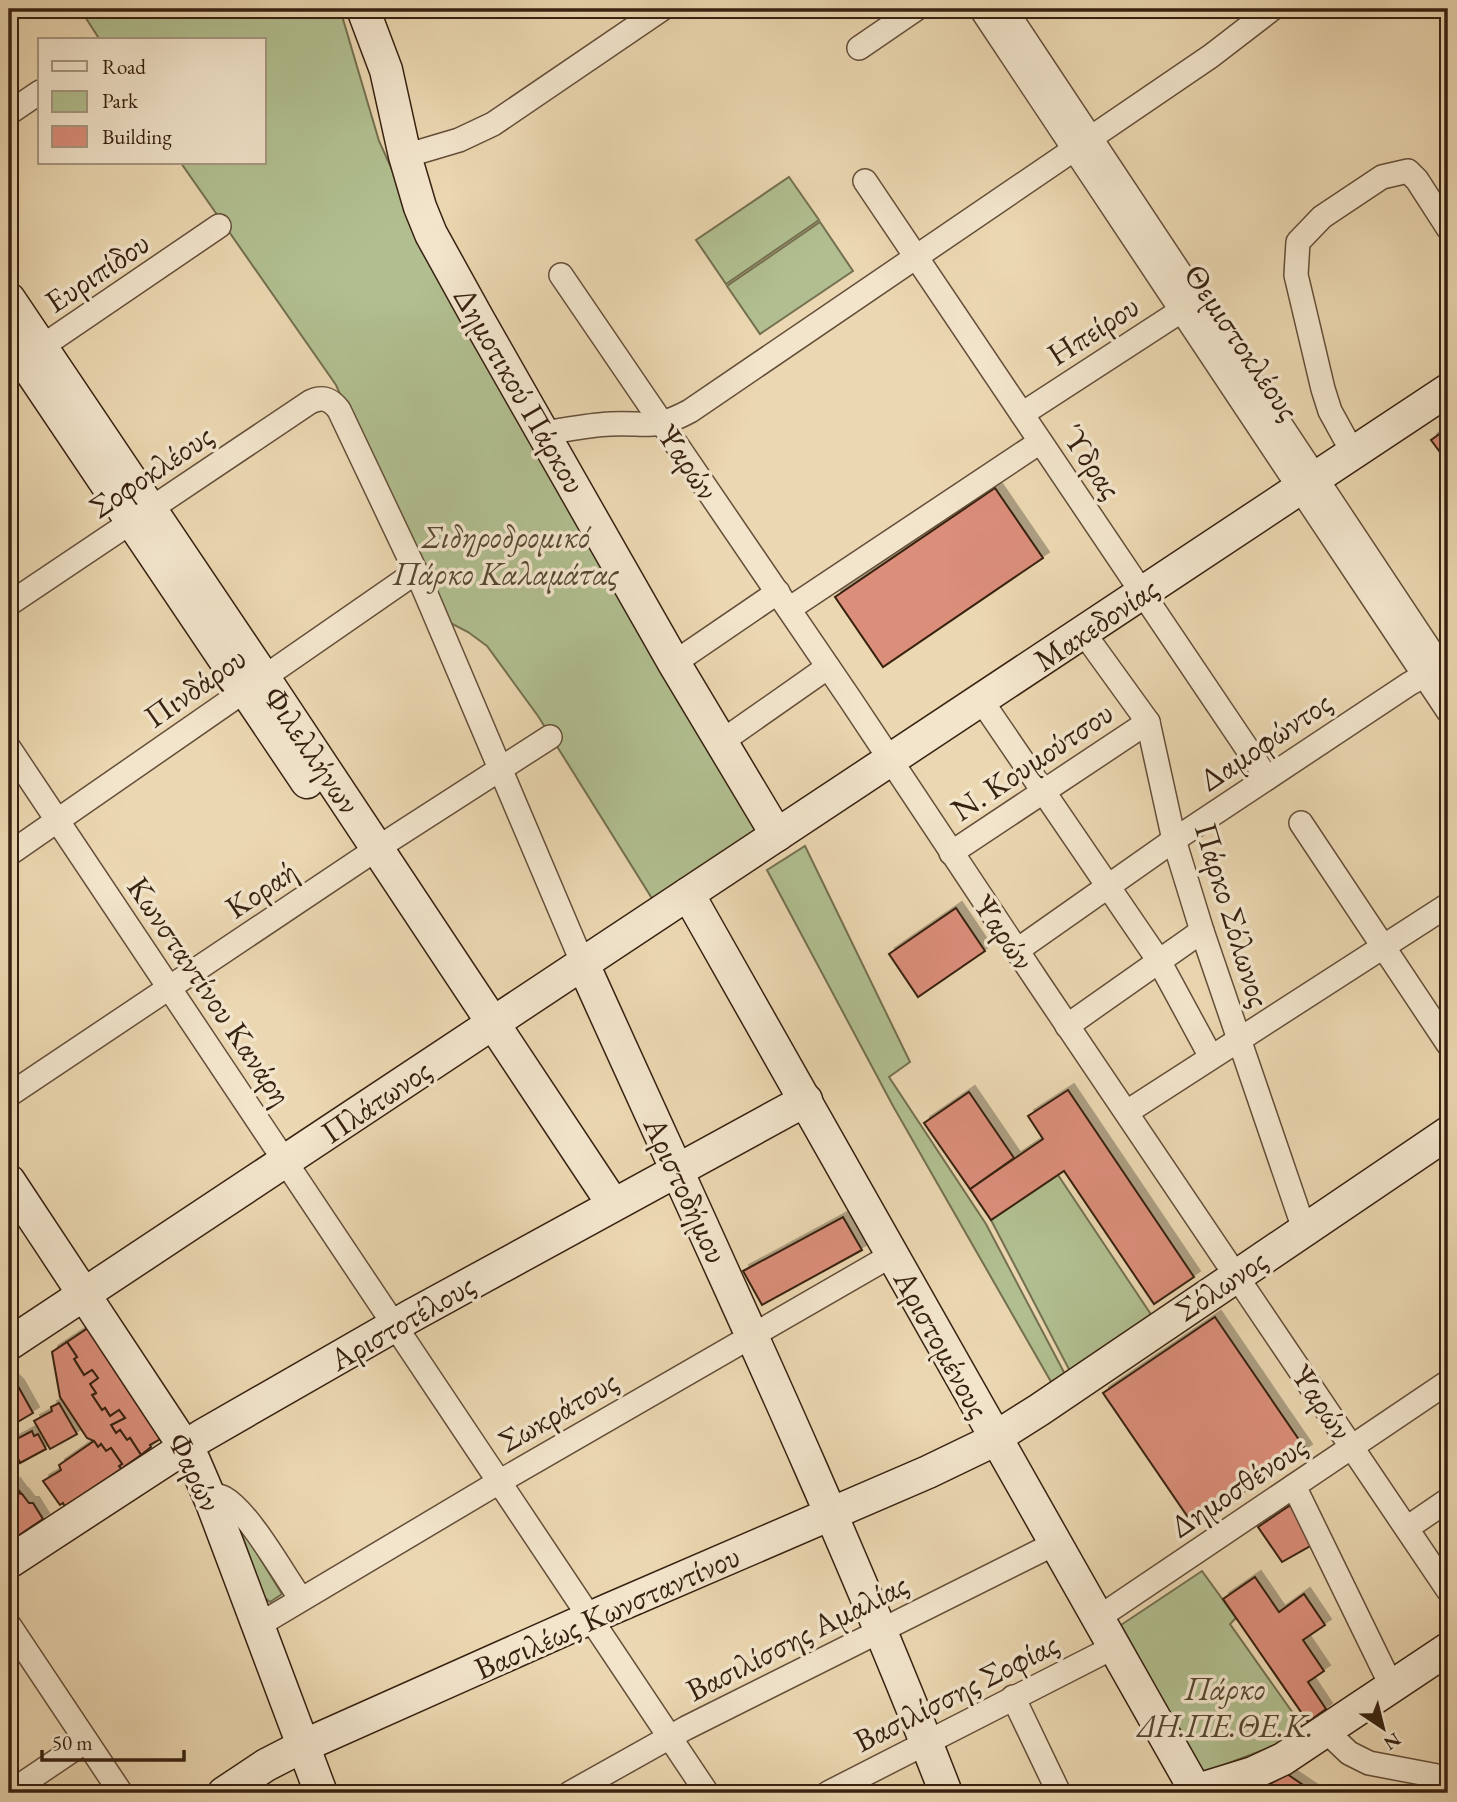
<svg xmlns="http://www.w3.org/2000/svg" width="1457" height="1802" font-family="'EB Garamond',serif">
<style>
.green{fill:#b1bf90;stroke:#747050;stroke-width:2}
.building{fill:#db8e7a;stroke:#372111;stroke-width:2;filter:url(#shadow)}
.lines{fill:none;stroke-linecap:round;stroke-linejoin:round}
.street-casing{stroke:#644e39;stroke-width:26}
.secondary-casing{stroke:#372111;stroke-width:35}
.street{stroke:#f2e5cc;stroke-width:23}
.secondary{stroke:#f2e5cc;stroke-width:32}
.labels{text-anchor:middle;stroke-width:7;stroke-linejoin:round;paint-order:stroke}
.street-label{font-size:32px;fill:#372111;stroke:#f2e5cc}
.park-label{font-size:32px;font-style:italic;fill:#564831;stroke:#f2e5cc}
</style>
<defs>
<filter id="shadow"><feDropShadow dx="6" dy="-6" stdDeviation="0" flood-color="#0004"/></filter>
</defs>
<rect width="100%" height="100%" fill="#ebd7b1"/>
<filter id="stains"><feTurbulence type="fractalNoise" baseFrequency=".00286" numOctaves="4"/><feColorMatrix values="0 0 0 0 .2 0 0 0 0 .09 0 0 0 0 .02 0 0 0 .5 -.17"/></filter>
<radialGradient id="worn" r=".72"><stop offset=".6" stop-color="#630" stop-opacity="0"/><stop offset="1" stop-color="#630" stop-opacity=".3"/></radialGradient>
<g class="green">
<path d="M80,9H340L379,141L418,227L759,830L653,900L538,716L487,646L468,632L439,617L336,385L181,163H264V40H100Z"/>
<path d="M789,177L819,220L726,284L696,240Z"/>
<path d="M820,222L853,271L760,334L727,286Z"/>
<path d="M805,846L910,1062L889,1077L986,1224L1067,1378L1054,1387L893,1106L767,870Z"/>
<path d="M1058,1175L1154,1319L1072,1375L991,1220Z"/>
<path d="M245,1534L282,1594L270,1602L264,1597L242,1535Z"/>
<path d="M1202,1571L1236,1618L1230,1624L1307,1733L1203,1773L1121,1625Z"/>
</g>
<g class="building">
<path d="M1448,428V457L1445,459L1431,440Z"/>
<path d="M995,488L1043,558L883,667L835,597Z"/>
<path d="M956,908L985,951L918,997L889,954Z"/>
<path d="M1068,1090L1194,1277L1154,1304L1064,1171L991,1220L970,1189L1043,1139L1028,1116Z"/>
<path d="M969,1092L1014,1158L970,1189L924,1123Z"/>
<path d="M843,1217L862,1250L762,1305L743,1271Z"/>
<path d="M1215,1317L1306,1450L1194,1526L1103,1393Z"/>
<path d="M88,1328L164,1437L150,1445L151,1447L141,1455L130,1438L127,1440L120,1430L116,1433L111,1425L125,1418L119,1410L110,1416L105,1408L102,1410L92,1395L96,1393L90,1384L98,1378L92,1370L84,1375L74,1359L77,1357L67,1342Z"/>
<path d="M67,1342L77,1357L74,1359L84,1375L92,1370L98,1378L90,1384L96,1393L92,1395L102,1410L105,1408L110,1416L119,1410L125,1418L111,1425L116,1433L120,1430L127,1440L130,1438L141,1455L121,1469L119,1466L122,1464L111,1448L106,1451L101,1444L98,1447L94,1441L87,1438L60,1397L52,1352Z"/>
<path d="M9,1377L18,1386L33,1413L9,1427Z"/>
<path d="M59,1403L77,1434L50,1449L34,1421L52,1411L51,1407Z"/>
<path d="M32,1431L34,1436L38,1434L46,1449L20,1463L15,1452L9,1454V1443Z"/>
<path d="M94,1441L98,1447L101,1444L106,1451L111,1448L122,1464L119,1466L121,1469L65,1507L63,1503L60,1505L43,1481L61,1470L59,1465Z"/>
<path d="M9,1482L12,1486L14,1484L20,1492L17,1493L22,1494L29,1503H33L43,1519L9,1542Z"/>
<path d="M1289,1506L1294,1508L1312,1545L1282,1562L1258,1527Z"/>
<path d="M1255,1577L1279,1612L1304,1594L1325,1625L1303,1640L1324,1671L1308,1682L1326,1709L1308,1722L1223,1599Z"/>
<path d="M1287,1774L1315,1793H1254Z"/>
</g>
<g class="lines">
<g class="street-casing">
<g id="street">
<path d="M981,9L1448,711"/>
<path d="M1005,9L1448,677"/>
<path d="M859,48L916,9"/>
<path d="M9,113L40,92"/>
<path d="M405,156L459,140L493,124L662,9"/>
<path d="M865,181L1267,778"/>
<path d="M561,275L850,699L1038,982L1448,1590"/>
<path d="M9,369L219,226"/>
<path d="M1022,414L1193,303"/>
<path d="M544,433C565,430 588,425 610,424C647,422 653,431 690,411L1211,56L1272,9"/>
<path d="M1353,453L1330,411L1323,389L1296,275L1298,242L1322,217L1382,177L1408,171L1417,180L1448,228"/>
<path d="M9,604L310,402C322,396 331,399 339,410L423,587L583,964"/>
<path d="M789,609L1040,442"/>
<path d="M1083,632L1148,722L1174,840L1202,931L1304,1229"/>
<path d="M674,663L778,592"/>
<path d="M981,700L1159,961L1211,1057"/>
<path d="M721,742L828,667"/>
<path d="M9,748L707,1793"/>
<path d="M1301,823L1448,1044"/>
<path d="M951,853L1148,722"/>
<path d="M9,854L416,572"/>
<path d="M1016,951L1174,840L1409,684L1436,669"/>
<path d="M1067,1026L1202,931"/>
<path d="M9,1095L390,840L550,737"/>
<path d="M1127,1112L1448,905"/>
<path d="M1294,1486L1392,1687"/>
<path d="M209,1494C214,1495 220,1496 224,1498C250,1513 283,1574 301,1599"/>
<path d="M1407,1528L1448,1500"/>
<path d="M1098,1618L1448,1382"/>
<path d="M9,1625L121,1793"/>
<path d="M257,1626L499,1482L892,1255"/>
<path d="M1013,1697L1059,1793"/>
<path d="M1326,1731L1349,1753L1369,1763L1448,1778"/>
<path d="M9,1793L86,1741"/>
<path d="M570,1793L686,1728L1056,1543"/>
<path d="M828,1793L1114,1647"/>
</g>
</g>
<g class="secondary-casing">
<g id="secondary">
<path d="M363,9L386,70L405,156L420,207L431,234L478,319L674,663L777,835"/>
<path d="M9,299L264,678L613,1204"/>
<path d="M9,339L307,782"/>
<path d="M688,894L1197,1793"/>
<path d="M583,964C707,1239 837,1512 946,1793"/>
<path d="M9,1181L194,1461L212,1503L321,1793"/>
<path d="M9,1344L1448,390"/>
<path d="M9,1562L202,1436L411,1316L806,1100"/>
<path d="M224,1793L266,1765L303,1746L608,1610L928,1472L982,1446L1039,1410L1448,1133"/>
<path d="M1188,1793L1253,1773L1283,1759L1448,1649"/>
</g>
</g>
<use href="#street" class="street"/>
<use href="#secondary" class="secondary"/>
</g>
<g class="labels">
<g class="street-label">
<text transform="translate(97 272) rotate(-34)" y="11">Ευριπίδου</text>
<text transform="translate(1093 330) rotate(-33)" y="11">Ηπείρου</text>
<text transform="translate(1242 342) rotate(56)" y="11">Θεμιστοκλέους</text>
<text transform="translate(520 390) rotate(60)" y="11">Δημοτικού Πάρκου</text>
<text transform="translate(688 462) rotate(56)" y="11">Ψαρών</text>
<text transform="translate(1092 462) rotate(56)" y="11">Ύδρας</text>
<text transform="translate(151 471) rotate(-34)" y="11">Σοφοκλέους</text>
<text transform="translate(1096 624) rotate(-34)" y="11">Μακεδονίας</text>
<text transform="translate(195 687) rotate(-35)" y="11">Πινδάρου</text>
<text transform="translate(1265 741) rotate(-34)" y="11">Δαμοφώντος</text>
<text transform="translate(312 750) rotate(56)" y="11">Φιλελλήνων</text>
<text transform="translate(1032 761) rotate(-34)" y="11">Ν. Κουμούτσου</text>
<text transform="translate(261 889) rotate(-34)" y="11">Κοραή</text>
<text transform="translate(1233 915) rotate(73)" y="11">Πάρκο Σόλωνος</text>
<text transform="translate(1004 932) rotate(56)" y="11">Ψαρών</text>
<text transform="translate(210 991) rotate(56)" y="11">Κωνσταντίνου Κανάρη</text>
<text transform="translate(376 1101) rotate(-34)" y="11">Πλάτωνος</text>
<text transform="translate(686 1190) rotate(65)" y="11">Αριστοδήμου</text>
<text transform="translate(1221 1285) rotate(-34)" y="11">Σόλωνος</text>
<text transform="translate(402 1322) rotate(-30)" y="11">Αριστοτέλους</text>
<text transform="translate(942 1344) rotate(61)" y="11">Αριστομένους</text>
<text transform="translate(1322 1402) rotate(56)" y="11">Ψαρών</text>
<text transform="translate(558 1411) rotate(-30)" y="11">Σωκράτους</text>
<text transform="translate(195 1472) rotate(64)" y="11">Φαρών</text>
<text transform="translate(1238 1486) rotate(-34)" y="11">Δημοσθένους</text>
<text transform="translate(607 1612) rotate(-24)" y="11">Βασιλέως Κωνσταντίνου</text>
<text transform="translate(797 1637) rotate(-27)" y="11">Βασιλίσσης Αμαλίας</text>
<text transform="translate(956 1692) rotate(-27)" y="11">Βασιλίσσης Σοφίας</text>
</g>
<g class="park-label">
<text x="506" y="548">Σιδηροδρομικό<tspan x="506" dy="37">Πάρκο Καλαμάτας</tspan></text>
<text x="1225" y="1700">Πάρκο<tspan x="1225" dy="37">ΔΗ.ΠΕ.ΘΕ.Κ.</tspan></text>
</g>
</g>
<rect width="1457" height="1802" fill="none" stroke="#ebd7b1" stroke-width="35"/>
<rect x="10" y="10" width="1436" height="1781" fill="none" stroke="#372111" stroke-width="3.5"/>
<rect x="18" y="18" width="1422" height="1767" fill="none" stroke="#372111" stroke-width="2"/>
<rect x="38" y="38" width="228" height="126" fill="#f2e5cc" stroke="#a79781" stroke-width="2"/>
<rect x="52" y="61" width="35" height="10" fill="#f2e5cc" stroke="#a79781" stroke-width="2"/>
<text x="102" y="74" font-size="21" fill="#372111">Road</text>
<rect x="52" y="91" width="35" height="21" fill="#b1bf90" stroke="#a79781" stroke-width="2"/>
<text x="102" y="108" font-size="21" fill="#372111">Park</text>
<rect x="52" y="126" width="35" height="21" fill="#db8e7a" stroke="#a79781" stroke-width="2"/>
<text x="102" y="144" font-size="21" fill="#372111">Building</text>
<g transform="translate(1383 1728) rotate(145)" stroke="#f2e5cc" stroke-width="5" paint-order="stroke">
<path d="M0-5L12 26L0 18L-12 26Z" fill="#372111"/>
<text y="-10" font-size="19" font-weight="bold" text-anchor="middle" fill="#372111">N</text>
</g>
<path d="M42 1750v10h142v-10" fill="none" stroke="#372111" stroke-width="3.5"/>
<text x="52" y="1750" font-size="21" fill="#372111" stroke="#f2e5cc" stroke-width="5" paint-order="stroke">50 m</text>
<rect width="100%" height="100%" filter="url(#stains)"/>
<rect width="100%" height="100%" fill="url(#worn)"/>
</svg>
